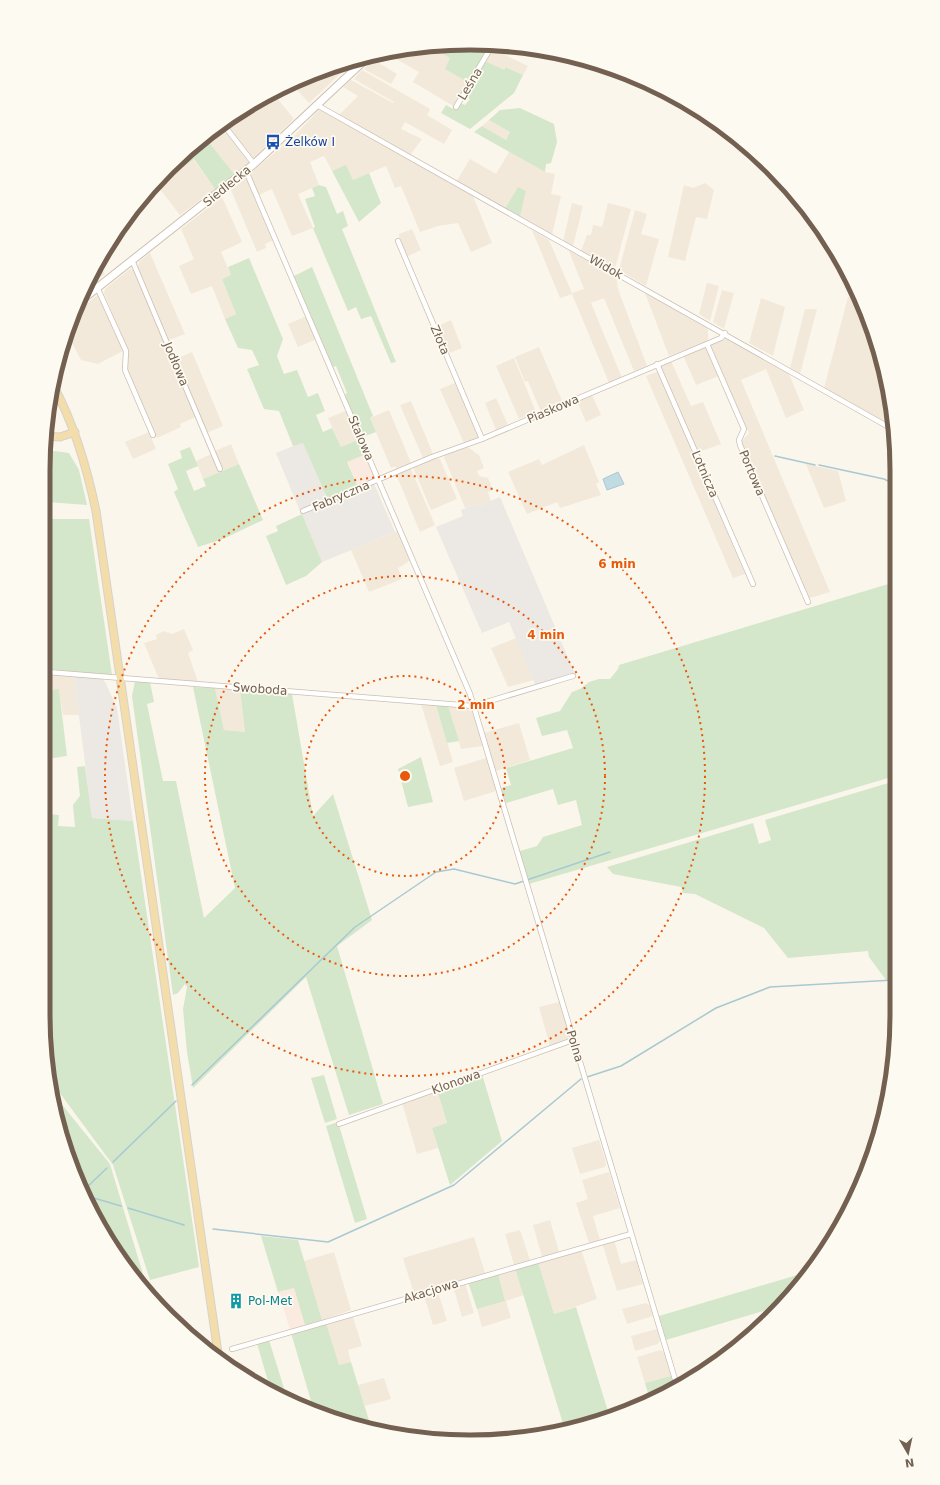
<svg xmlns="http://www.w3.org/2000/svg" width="940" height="1485" font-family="'DejaVu Sans',sans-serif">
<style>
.residential{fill:#f2e9da}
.commercial{fill:#faeae0}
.industrial{fill:#ece8e3}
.green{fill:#d4e7ca}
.water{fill:#c1dbe3;stroke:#a8c9d3}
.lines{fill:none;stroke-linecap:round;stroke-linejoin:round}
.stream{stroke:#a8c9d3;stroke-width:1.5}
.street-casing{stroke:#ccbfb1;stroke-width:6}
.secondary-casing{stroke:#cec0af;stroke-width:9}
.primary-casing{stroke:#d8d2ce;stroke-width:9}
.street{stroke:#fff;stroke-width:4.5}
.secondary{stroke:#fff;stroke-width:7}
.primary{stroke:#f2ddab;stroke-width:7}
.ring{fill:none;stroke:#e8590c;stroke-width:2;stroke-dasharray:2 4}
.labels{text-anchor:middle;stroke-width:3.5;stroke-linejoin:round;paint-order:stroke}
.street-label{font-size:12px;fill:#736050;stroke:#fdfaf1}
.transit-label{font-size:12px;fill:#164399;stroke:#fdfaf1;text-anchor:start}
.culture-label{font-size:12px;fill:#0d838f;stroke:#fdfaf1;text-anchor:start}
.rim{fill:none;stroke:#736050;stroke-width:5}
.centre{fill:#e8590c;stroke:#fdfaf1;stroke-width:2}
.ring-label{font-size:12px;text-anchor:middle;font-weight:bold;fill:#e8590c;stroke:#fdfaf1;stroke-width:3.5;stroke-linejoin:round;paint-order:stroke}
</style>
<rect width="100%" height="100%" fill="#fbf6eb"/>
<g class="residential">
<path d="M428,46L450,58L445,69L469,83L455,107L413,82L419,72L386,53L414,47Z"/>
<path d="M492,49L528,66L523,75L507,67L504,71L485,61Z"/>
<path d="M374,60L397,74L391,84L364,69Z"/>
<path d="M328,68L341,73L309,103L292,84Z"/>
<path d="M362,70L430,109L427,115L452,130L444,144L405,122L401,129L422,139L410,155L339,115L358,96L343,87L351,80L393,103L394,102L354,79Z"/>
<path d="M273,93L294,119L252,159L225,123L257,100Z"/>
<path d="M320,109L473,196L492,243L471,252L458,223L438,226L420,232L401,186L395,188L386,166L353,180L346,166L332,171L324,156L310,162L319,185L298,194L313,228L292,236L272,189L259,195L250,174L296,134Z"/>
<path d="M489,120L510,132L506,140L482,126Z"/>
<path d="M223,128L249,162L234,174L208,141Z"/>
<path d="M509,152L545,172L555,174L551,194L561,196L552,235L520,217L526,191L505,209L456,182L470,159L496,174Z"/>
<path d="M193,159L215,189L180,215L156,184L178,160L183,167Z"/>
<path d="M247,177L274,240L265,244L266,248L257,252L231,190Z"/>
<path d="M705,183L714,190L707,219L696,217L685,261L668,257L684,185L693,188Z"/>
<path d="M222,197L242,242L221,252L231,275L222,279L236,314L225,319L212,286L191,294L179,266L194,259L181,229Z"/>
<path d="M572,203L583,206L573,246L563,241Z"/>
<path d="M608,203L631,209L615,268L581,251L587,235H591L593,225L602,227Z"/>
<path d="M635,210L647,214L641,234L659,239L646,286L619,270Z"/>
<path d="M412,229L421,250L406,257L399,241V234Z"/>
<path d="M532,230L549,240L572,293L584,289L569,251L616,276L618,289L647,366L634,371L604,298L591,303L622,378L609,383L572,294L560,298Z"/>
<path d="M150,253L185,334L169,340L138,266L139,262Z"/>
<path d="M99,266L105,274L87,287Z"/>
<path d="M130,269L133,270L196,417L180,424L181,427L157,438L127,370L128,350L104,293L105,289Z"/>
<path d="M707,283L719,286L710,321L699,314Z"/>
<path d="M722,290L734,293L724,329L713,322Z"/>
<path d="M645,293L708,329V341L669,356Z"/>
<path d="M99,294L123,351L98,364L81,360L68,335L74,314Z"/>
<path d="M848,297L857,299L882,359L894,427L824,388Z"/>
<path d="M761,298L785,307L773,356L749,343Z"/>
<path d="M805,309H817L800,374L790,368Z"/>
<path d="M307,316L317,339L298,347L288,324Z"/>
<path d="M451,320L462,348L447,354L436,327Z"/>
<path d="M725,338L789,374L804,410L786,418L766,369L741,380L830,592L810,598L808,596L741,442L749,433L710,348V344Z"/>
<path d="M705,346L719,376L696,385L683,355Z"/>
<path d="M539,347L563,403L541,412L528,381L525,382L515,357Z"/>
<path d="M192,352L223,426L207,433L176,359Z"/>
<path d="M514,358L536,412L519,419L496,366Z"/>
<path d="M671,361L691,406L703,402L721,444L696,453L660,369L661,365Z"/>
<path d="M657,372L659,373L745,574L733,578L646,376Z"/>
<path d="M455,383L479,437L464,443L440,389Z"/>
<path d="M592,395L601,415L586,422L577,401Z"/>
<path d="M496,398L508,425L496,430L485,403Z"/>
<path d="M411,401L433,454L423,458L400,405Z"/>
<path d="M348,410L360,439L341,447L328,418Z"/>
<path d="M389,410L411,463L396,469L395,466L391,468L370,418Z"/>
<path d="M149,432L156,449L133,459L125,442Z"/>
<path d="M231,444L239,464L224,470L215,451Z"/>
<path d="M584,445L599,482L596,484L601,495L560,508L557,502L527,514L508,472L539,459L542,465Z"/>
<path d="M466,446L479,455L484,468L477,471L479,476L488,478L493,490L488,492L491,501L477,507L475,504L465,508L444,457L445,454Z"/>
<path d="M211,454L219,472L203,479L196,461Z"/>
<path d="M434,458L440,459L457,499L431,510L413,467Z"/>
<path d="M806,464L838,471L846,501L824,508Z"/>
<path d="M409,469H411L435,525L420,532L396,474Z"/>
<path d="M398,531L411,560L398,568L402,579L369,592L351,550Z"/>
<path d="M184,629L193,650L188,653L198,682L159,679L144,643L157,639L156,635L164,631L172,634Z"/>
<path d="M516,638L534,680L508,687L491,648Z"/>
<path d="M47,674L74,676L79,715H63L59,689L47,690Z"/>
<path d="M215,688L240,690L245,732L224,730Z"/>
<path d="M421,704L436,705L453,762L440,766Z"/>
<path d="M448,706L472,709L483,746L461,749Z"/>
<path d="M519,723L530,760L496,771L484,733Z"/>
<path d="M486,758L496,791L464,801L454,768Z"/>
<path d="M559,1002L570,1036L568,1039L550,1046L539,1007Z"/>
<path d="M437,1090L447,1124L432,1128L438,1148L417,1154L402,1103Z"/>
<path d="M599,1140L606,1163L605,1167L580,1174L572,1148Z"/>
<path d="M609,1172L620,1208L593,1216L600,1240L589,1243L576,1203L588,1199L582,1180Z"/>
<path d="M550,1220L559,1252L542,1257L533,1225Z"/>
<path d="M520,1230L530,1260L514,1265L505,1234Z"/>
<path d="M474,1237L485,1273L414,1294L403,1258Z"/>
<path d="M614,1240L621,1264L636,1260L643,1284L617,1291L602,1243Z"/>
<path d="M581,1249L597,1299L554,1314L538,1262Z"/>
<path d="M334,1252L351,1310L322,1320L304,1261Z"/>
<path d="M515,1268L524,1295L506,1301L511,1318L482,1327L477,1309L505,1301L498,1273Z"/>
<path d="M465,1283L474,1313L462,1317L453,1286Z"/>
<path d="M438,1292L447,1321L433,1325L424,1296Z"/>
<path d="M646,1303L649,1305L653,1316L627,1324L622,1309Z"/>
<path d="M353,1317L362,1346L348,1350L351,1362L339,1366L326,1323Z"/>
<path d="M657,1329L660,1340L658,1344L635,1351L631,1336Z"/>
<path d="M660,1350L664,1352L671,1376L645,1383L637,1357Z"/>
<path d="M384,1378L391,1399L365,1406L358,1385Z"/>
</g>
<g class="commercial">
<path d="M366,454L375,476L374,479L358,486L347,461Z"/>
<path d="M294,1288L305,1325L290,1329L278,1292Z"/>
</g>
<g class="industrial">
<path d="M303,442L328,500L300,511L276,453Z"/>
<path d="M374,484L395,532L322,562L302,514Z"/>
<path d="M500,497L575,674L536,686L509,622L482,633L436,527L463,516L461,510L475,504L477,507Z"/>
<path d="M74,676L101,678L105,682L117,708L133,821L92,818Z"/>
</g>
<g class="green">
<path d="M480,45L489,50L469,83L445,69L450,58L428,46Z"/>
<path d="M485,61L504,70L506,67L523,75L514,93L470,129L441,113L446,105L455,110L460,103L465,105L470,99L464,95Z"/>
<path d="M520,108L554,124L557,142L551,163L546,164L545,172L474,132L482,126L506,140L510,132L489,120L500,110Z"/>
<path d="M221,126L223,128L208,141L234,174L215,189L194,159L183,167L178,160L189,149Z"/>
<path d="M346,165L353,180L369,173L381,203L359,222L332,171Z"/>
<path d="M319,185L326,187L337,214L343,211L348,226L342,229L396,362L391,363L371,316L361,319L356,307L348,311L313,228L315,227L305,199L315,196L312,188Z"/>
<path d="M518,187L526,191L520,217L505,209Z"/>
<path d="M249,258L283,339L277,356L284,374L297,370L308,397L318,393L325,411L316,415L323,432L332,428L341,447L360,439L366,454L347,462L358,487L328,500L303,443L293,446L279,411L264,409L247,369L259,365L252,350L238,348L225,319L236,314L222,279L231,275L228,267Z"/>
<path d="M312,267L373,416L370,418L376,432L363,437L345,395L347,393L336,366L333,367L294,276Z"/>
<path d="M190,447L198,466L186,471L194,491L206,486L203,479L239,464L263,520L223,539L198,547L174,492L178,489L168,464L182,458L180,451Z"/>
<path d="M47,450L69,453L79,470L87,505L47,502Z"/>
<path d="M302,514L322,562L306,576L286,585L266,536L278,531L276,526Z"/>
<path d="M47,519H89L112,675L47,669V608L50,592H47Z"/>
<path d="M895,582V776L529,884L520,851L537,846L543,837L582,825L576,800L558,805L553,789L506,803L501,788L511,785L506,768L573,748L567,730L542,736L536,718L560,711L572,692L580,689L589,682L599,679H610L618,669L619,665Z"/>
<path d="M135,681L150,682L154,702L147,704L163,781H176L204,918L235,888L193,687L215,688L224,730L245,732L240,690L292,694L313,816L333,794L372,920L337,946L383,1104L349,1115L306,977L193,1088L187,1052L183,1009L187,987L185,984L178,993L173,995L132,696Z"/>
<path d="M59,689L67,756L47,759V690Z"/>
<path d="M436,705L448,706L459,741L447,743Z"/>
<path d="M421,757L433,802L408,807L398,769Z"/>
<path d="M85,766L92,818L133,821L199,1267L150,1280L113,1165L48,1077L47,1071V814L59,815L58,826L75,827L73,805L80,796L77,767Z"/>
<path d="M895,781L894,979L886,980L869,957L868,951L788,958L764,928L695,894L683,893L681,887L613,874L607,867L753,823L759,844L771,840L765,820Z"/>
<path d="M482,1074L502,1141L450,1185L432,1128L447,1123L437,1090Z"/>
<path d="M324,1075L337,1119L325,1123L311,1078Z"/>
<path d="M51,1091L110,1164L149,1294L115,1252L66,1152Z"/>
<path d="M338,1122L367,1219L355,1223L326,1126Z"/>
<path d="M261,1236L298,1240L322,1320L305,1325L294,1288L278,1292Z"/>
<path d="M538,1262L554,1314L576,1307L610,1418L581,1427L565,1430L515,1268Z"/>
<path d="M807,1272L808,1276L780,1306L666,1340L659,1316Z"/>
<path d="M498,1273L505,1301L477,1309L468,1282Z"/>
<path d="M326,1323L339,1365L351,1362L372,1430L334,1420L330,1408L314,1411L291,1333Z"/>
<path d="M269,1340L287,1398L271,1392L257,1343Z"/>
<path d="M671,1376L675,1387L650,1400L645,1383Z"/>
</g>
<path class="water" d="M618,472L624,484L607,490L603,479Z"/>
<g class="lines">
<g class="stream">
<path d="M775,456L815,465"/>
<path d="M819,465L884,479L896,485"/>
<path d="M587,1077L621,1066L716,1008L770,987L894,980"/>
<path d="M192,1085L355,927L436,872L454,869L515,884L610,852"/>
<path d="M113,1162L176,1101"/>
<path d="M84,1190L107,1168"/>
<path d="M87,1196L121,1206"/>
<path d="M128,1208L184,1225"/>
<path d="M213,1229L328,1242L454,1185L581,1079"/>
</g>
<g class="street-casing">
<g id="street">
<path d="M317,105L894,430"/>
<path d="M456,107L490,49L482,44"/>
<path d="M223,124L254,164"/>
<path d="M246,171L470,694L677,1386"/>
<path d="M398,241L482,439"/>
<path d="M132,260L220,469"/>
<path d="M97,287L126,351L125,370L153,435"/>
<path d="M707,344L744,429L739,440L740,445L808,602"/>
<path d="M657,364L753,584"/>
<path d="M303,511L432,457L482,439L721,338L725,333"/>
<path d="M47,672L473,706L573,676"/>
<path d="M339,1124L573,1040"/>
<path d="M232,1349L631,1234"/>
</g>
</g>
<g class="secondary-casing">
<path id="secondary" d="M78,303L254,164L367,58"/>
</g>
<g class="primary-casing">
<g id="primary">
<path d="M54,387C75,426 87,468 96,511L219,1360"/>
<path d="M47,436L60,437L75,432"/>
</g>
</g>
<use href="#street" class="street"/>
<use href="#secondary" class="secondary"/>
<use href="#primary" class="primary"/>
</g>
<g class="ring">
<circle cx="405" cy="776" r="100"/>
<circle cx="405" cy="776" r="200"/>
<circle cx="405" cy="776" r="300"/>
</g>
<defs>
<g id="bus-bare" transform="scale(1.2)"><path d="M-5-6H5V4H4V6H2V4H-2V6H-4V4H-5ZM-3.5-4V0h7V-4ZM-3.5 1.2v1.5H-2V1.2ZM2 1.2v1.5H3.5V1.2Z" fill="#1a4fb4" stroke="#fdfaf1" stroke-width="2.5" paint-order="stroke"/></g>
<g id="building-bare" transform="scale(1.2)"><path d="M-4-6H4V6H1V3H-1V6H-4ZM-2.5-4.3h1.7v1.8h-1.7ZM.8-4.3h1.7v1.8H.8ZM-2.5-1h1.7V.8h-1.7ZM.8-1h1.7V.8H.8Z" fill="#0f9aa8" stroke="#fdfaf1" stroke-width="2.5" paint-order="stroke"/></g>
</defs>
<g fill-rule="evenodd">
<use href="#bus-bare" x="273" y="142"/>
<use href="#building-bare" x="236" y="1301"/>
</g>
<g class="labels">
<g class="street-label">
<text transform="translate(470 84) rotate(-59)" y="4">Leśna</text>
<text transform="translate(227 186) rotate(-39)" y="4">Siedlecka</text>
<text transform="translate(606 267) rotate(29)" y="4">Widok</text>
<text transform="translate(440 340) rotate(67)" y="4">Złota</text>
<text transform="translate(176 364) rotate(67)" y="4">Jodłowa</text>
<text transform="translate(553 409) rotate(-23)" y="4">Piaskowa</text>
<text transform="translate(361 438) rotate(67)" y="4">Stalowa</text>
<text transform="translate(752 473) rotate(67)" y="4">Portowa</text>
<text transform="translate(705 474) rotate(67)" y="4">Lotnicza</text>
<text transform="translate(341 496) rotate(-23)" y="4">Fabryczna</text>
<text transform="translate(260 689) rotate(4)" y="4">Swoboda</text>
<text transform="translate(575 1046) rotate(73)" y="4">Polna</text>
<text transform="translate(456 1082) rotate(-20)" y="4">Klonowa</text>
<text transform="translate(431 1291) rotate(-17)" y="4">Akacjowa</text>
</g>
<g class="transit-label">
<text x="285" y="146">Żelków I</text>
</g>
<g class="culture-label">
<text x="248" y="1305">Pol-Met</text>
</g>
</g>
<path d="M0 0H940V1485H0ZM470 50H470A420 420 0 0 1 890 470V1015A420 420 0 0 1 470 1435H470A420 420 0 0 1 50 1015V470A420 420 0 0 1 470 50Z" fill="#fdfaf1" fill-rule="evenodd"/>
<path class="rim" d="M470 50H470A420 420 0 0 1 890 470V1015A420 420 0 0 1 470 1435H470A420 420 0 0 1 50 1015V470A420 420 0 0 1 470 50Z"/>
<circle cx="405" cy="776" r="6" class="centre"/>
<g class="ring-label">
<text x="617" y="568">6 min</text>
<text x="546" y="639">4 min</text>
<text x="476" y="709">2 min</text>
</g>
<g transform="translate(908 1453) rotate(171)" stroke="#fdfaf1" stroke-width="3" paint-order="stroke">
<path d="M0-3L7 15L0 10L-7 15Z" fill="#736050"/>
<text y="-6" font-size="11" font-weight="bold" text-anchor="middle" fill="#736050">N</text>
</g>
</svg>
